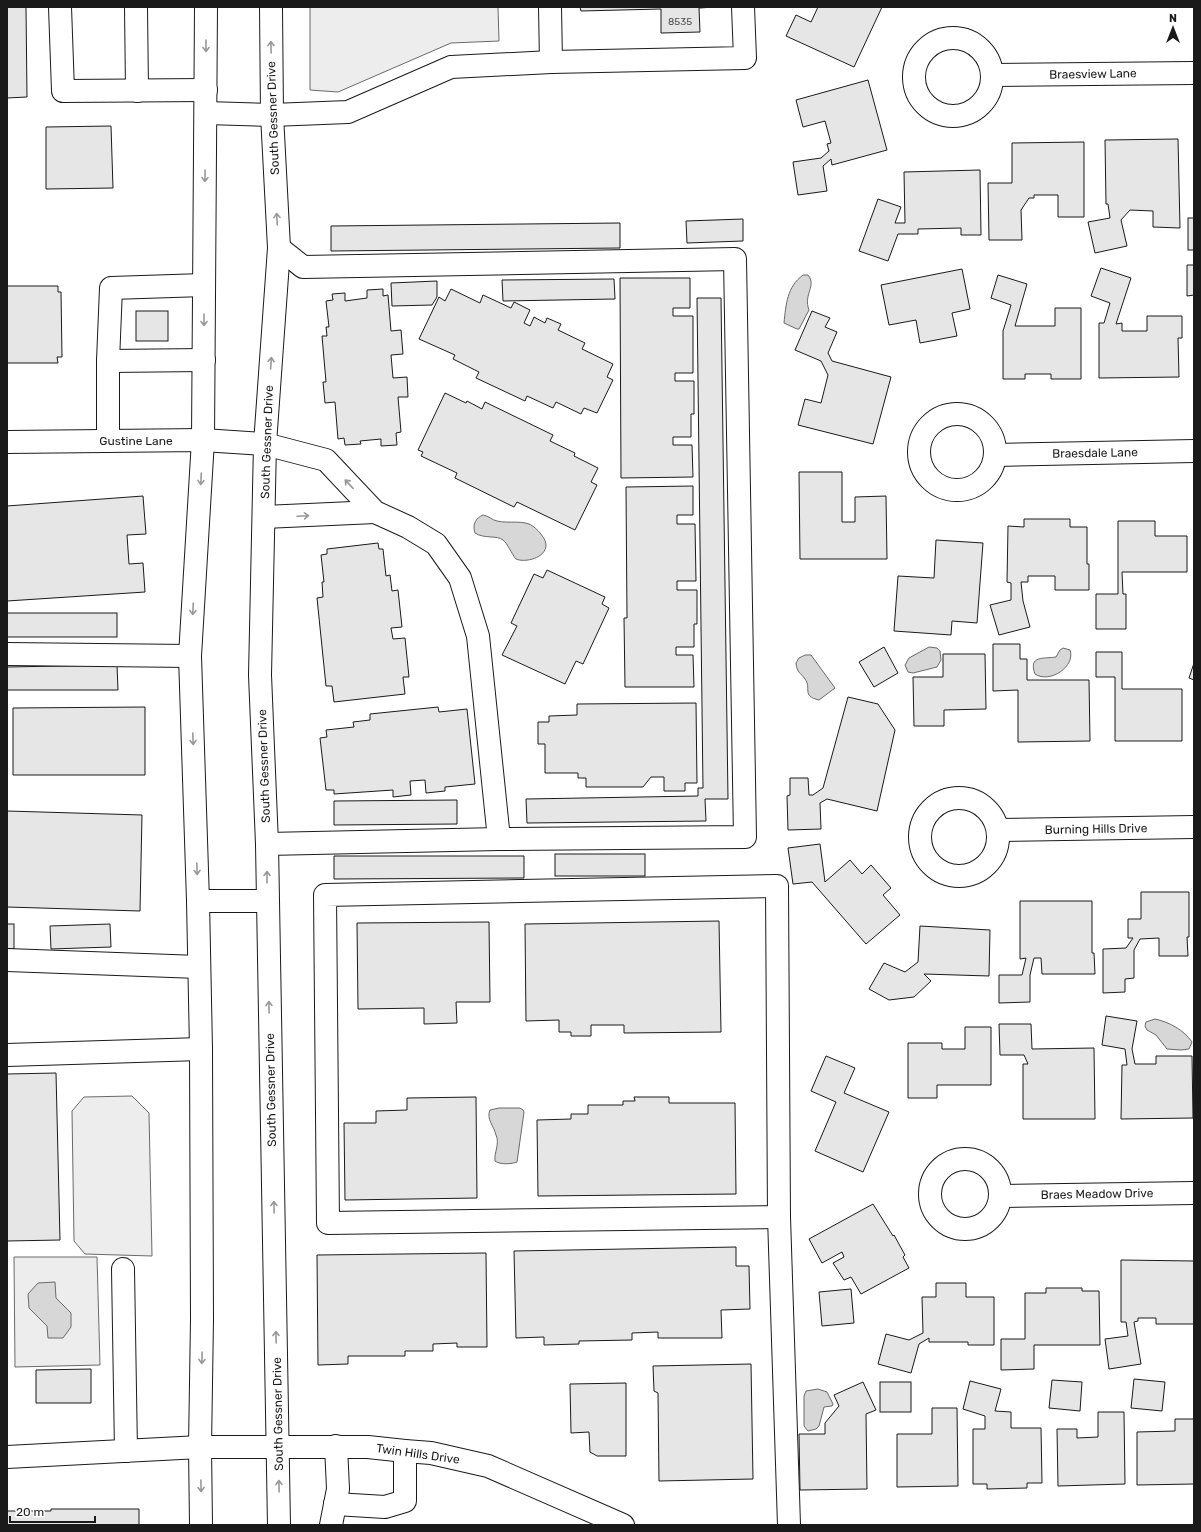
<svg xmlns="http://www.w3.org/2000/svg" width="1201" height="1532" font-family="Rubik,sans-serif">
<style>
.built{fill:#ededed;stroke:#6a6a6a}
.water{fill:#d7d7d7;stroke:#6a6a6a}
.building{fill:#e6e6e6;stroke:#1a1a1a}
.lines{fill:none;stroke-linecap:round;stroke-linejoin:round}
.minor-casing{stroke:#1a1a1a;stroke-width:24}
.major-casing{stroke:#1a1a1a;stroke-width:24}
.minor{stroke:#fff;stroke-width:22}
.major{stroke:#fff;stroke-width:22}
.oneway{stroke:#989898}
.labels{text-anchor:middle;stroke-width:3;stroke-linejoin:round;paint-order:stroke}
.number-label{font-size:10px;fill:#4d4d4d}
.street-label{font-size:12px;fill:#1a1a1a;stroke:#fff}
</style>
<rect width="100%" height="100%" fill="#fff"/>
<g class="built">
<path d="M310,7H498L499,41L451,43L338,92L310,90Z"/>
<path d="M132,1096L149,1113L152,1256L85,1254L74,1241L72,1111L84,1097Z"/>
<path d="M14,1257H97L100,1365L15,1367Z"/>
</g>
<g class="water">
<path d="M803,275H808C817,286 803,294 809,310L799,329H797L784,323C786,304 787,287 803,275Z"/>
<path d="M483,515C489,516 492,520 497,521C509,524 525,519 534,527C539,531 546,539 546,545C546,558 525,563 516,559C511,553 508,544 503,540C497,535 484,539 475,533C472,524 476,518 483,515Z"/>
<path d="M929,647L937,648L940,651L941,660L937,667L913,673L908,672L905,665L909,658Z"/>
<path d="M1063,648L1070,650C1076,666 1050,684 1035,674C1028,655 1044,659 1056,657L1060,650Z"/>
<path d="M805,655H811L835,688L819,700C801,696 812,688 805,679C800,672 797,673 796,663L799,658Z"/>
<path d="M1155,1019C1169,1022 1184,1030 1192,1042L1189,1049L1181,1050L1167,1049L1156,1035L1147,1030L1145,1026L1146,1022Z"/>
<path d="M520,1108L523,1110L524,1112L517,1162C512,1164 500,1165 495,1161C494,1152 500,1144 496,1135C494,1126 486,1119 490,1110L499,1108Z"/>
<path d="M55,1282L56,1298L71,1313V1327L63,1338H48L47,1326L29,1308L28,1294L38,1283Z"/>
<path d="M818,1389L827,1392L833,1404L832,1406L824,1407L819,1426L816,1429L808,1431L804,1426V1396L806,1391Z"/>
</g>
<g class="building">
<path d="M7,7H26L27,97L7,98Z"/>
<path d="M580,7H715L699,8L700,32L661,33V9L581,11Z"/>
<path d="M818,7H882L854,67L786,36L796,15L811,22Z"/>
<path d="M868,80L887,150L832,165L831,159L823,166L827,191L798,195L793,162L821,158L829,151L827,144L831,143L825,121L803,127L796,100Z"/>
<path d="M111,126L113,188L46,189V127Z"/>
<path d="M1178,139L1180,228L1153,227V211L1130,210L1121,220L1127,246L1095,253L1088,222L1110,218L1108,204H1106L1105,140Z"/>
<path d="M1084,142V217H1058V195H1034V198H1029L1021,210L1022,240H989L988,183H1012V143Z"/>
<path d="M980,170L981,235H961V228L918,229V234H898L888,261L859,251L878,199L901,207L895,223H905L904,172Z"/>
<rect x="1188" y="218" width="6" height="32"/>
<path d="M743,219V241L687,243L686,221Z"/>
<path d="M620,223V248L331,251V226Z"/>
<path d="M1187,265H1194V295L1187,296Z"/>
<path d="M1101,268L1131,278L1116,324L1122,323V331H1147V316H1182V338H1178L1179,377L1099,378V323H1104L1110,303L1091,296Z"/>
<path d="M962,269L970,309L952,313L957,336L920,343L916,320L889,325L881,285Z"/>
<path d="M998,275L1027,284L1015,326H1055V308H1081V379H1051V374H1025V379H1003V331L1011,305L991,298Z"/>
<path d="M620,278H690V308H673V316H693V373H675V381H694V414H691V437H673V445H692L693,477L621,478Z"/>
<path d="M614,279L615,299L503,301L502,280Z"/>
<path d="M437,281V297L432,305L392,306L391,283Z"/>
<path d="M7,286H58V292H61L62,357H57L58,363H7Z"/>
<path d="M383,289V296L388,295L391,331L401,330L403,354L391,355L393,378L407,377L408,397H398L401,432L396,433L397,445L381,446V439L360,441L361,444L345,445L344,438L338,439L335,402L325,403L323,382H326L322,336H327L326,327H329L326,301L333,300L332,294L345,293V301L367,298V290Z"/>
<path d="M451,289L480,303L483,295L511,308L514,302L530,310L524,323L530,326L534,317L545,323L547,318L561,324L558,330L585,343L582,349L613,364L607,377L613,380L597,413L584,408L581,414L556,402L553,408L527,396L525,401L476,378L479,372L453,359L455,355L419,339L439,297L445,301Z"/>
<path d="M697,298H721L728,799H705L706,821L527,823L526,799L698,796V788H703Z"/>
<rect x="136" y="311" width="32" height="30"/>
<path d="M812,311L830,318L825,327L837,332L828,353L832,361L891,377L873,444L798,425L805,399L821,403L828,375L821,361L795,350Z"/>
<path d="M445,393L466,403L467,401L482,409L485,402L553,435L550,441L575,453L574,456L598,468L591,482L597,485L575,530L517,502L514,507L455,478L457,473L421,456L423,452L418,450Z"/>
<path d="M799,472H842V522H855V497L886,496L887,559H800Z"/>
<path d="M693,486V515H677V524H695L696,581H677V590H697V624H694V647H676V655H693L694,687H625L624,618H627L626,487Z"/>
<path d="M143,496L146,534L127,535L129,564L143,563L145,592L7,601V506Z"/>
<path d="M1024,519H1070V527H1087V564H1089V590H1055V576H1028V582H1021L1023,601L1030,627L999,635L990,605L1011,600V583L1007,582L1008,526L1024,527Z"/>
<path d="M1118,521H1155V536H1187V572H1122L1123,594H1126V629H1096V594H1118Z"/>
<path d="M936,540L983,543L977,623L952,621L951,635L894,631L898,576L934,578Z"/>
<path d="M378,543L379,549H383L386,576L390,575L392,591L398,590L402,627L391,628L393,639L405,638L409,677H403L405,694L334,702L332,686H326L317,598L323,597L322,582H324L321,555L327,554V549Z"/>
<path d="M547,570L605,597L602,604L609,608L583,664L576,661L565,684L502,655L517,626L511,623L534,574L543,578Z"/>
<rect x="7" y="613" width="110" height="24"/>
<path d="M993,644H1020V659H1027V680H1089L1090,741L1018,742V690L993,691Z"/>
<path d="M884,647L898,673L874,687L859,662Z"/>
<path d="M1096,652H1122V689H1182V741H1115V677H1096Z"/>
<path d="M943,654H985L986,709L944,710V726H914L913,677H943Z"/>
<path d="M1194,663V680L1189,678Z"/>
<path d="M117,665L118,690H7V667Z"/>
<path d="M848,697L878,704L895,730L877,811L827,799L820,803L821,829L788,830L787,796L790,795V778H808L809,795H813L823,788Z"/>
<path d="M696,703L697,783H685V791H664V777H651L643,787H586V778H578V773H545V744H538V722H549V716L577,715V704Z"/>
<path d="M145,707V775H13V708Z"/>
<path d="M438,707L439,712L467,709L475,784L445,787V791L426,793L425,780L410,781L411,795L393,797V790L334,794V790H326L320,738L327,737L326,730L354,727L353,722L370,720V714Z"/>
<path d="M457,800V824L334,825V801Z"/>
<path d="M7,811L142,815L140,911L7,907Z"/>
<path d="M820,844L825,882L850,860L862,874L871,865L891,888L883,895L900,915L866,944L812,882L793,884L788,848Z"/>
<rect x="555" y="854" width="90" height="22"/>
<path d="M334,856H524V878L334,879Z"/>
<path d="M1141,892H1189V937H1187L1188,956H1159V938L1140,939L1134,950V978L1125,979V992L1103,993V949L1126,948L1133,938H1128V919H1141Z"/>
<path d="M1020,901H1092V953H1094L1095,974H1042L1041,958H1034L1030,975V1002L999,1003V975H1022L1026,958L1020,959Z"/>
<path d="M719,921L721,1032L624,1033V1025H591V1036H571V1032H559V1020L526,1021L525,924Z"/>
<path d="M489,922L490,1002H456L457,1023L424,1024V1008L358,1009L357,923Z"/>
<rect x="7" y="924" width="7" height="25"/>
<path d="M110,924L111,947L51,949L50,926Z"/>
<path d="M920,926L990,930L989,976L924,974L931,981L914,997L889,1000L869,989L884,963L905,972L918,962Z"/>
<path d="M1106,1016L1137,1021L1132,1049L1135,1064H1156V1056H1192L1193,1118L1121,1119L1122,1065H1127L1125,1049L1102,1045Z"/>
<path d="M999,1024H1031L1032,1049L1094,1048L1095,1119H1023V1064H1028L1024,1055H1000Z"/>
<path d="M965,1027H991V1085H937V1098H908V1043H942V1049H965Z"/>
<path d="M826,1056L855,1068L844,1093L889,1112L863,1172L815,1151L836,1102L811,1091Z"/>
<path d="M56,1073L60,1240L7,1241V1074Z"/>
<path d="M476,1097L477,1198L345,1200L344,1123H376V1111L407,1110V1098Z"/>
<path d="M634,1097H669V1103H735L736,1194L538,1196L537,1120L571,1119V1114H588V1105H623V1101H635Z"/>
<path d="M873,1204L893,1236L894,1235L905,1255L903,1257L909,1268L861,1294L851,1277L844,1280L833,1263L844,1257L842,1252L822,1263L809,1239Z"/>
<path d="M736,1247V1266H749L750,1309L721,1310L722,1338H658V1332L632,1333V1340L579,1341V1344L544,1345V1337L516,1338L514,1251Z"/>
<path d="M486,1253L487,1347H457V1343L433,1344V1351H405V1356H348V1364L318,1365L317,1255Z"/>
<path d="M1121,1260L1194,1261V1324H1156V1318H1138V1321L1134,1322L1141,1364L1109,1369L1105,1339L1128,1336L1126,1322H1121Z"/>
<path d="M936,1283H966V1297H994V1345H968V1342H929V1338L919,1344L911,1373L878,1364L886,1334L909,1340L923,1333L922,1297H936Z"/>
<path d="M1046,1288H1082V1291H1099L1100,1345H1034V1369L1001,1370V1339H1025V1293H1046Z"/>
<path d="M851,1289L854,1323L822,1326L819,1292Z"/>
<path d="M751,1364L753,1479L659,1481L658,1393L654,1391L653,1366Z"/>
<path d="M91,1369V1403H36V1370Z"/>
<path d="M1134,1379L1165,1382L1162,1411L1131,1408Z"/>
<path d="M1052,1380L1082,1382L1080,1411L1049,1408Z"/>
<path d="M970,1381L1001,1389L995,1411L1011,1412V1428H1041L1042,1483H1027V1488L987,1489V1484H973V1429H985V1416L963,1409Z"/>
<path d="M863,1382L876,1410L866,1414L867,1489L800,1490L799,1434H825V1423L839,1406L834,1395Z"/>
<rect x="880" y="1382" width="31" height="30"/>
<path d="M626,1383V1456H597L590,1452L589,1432L571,1433L570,1384Z"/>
<path d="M932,1408H957L958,1486L897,1487V1434H932Z"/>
<path d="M1098,1412H1124L1125,1484L1058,1486L1057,1429H1077V1438L1098,1437Z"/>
<path d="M1175,1419H1194V1484L1137,1485V1432L1175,1431Z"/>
<path d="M51,1509H139V1525H7V1511H51Z"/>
</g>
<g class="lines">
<g class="minor-casing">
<g id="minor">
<path d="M60,7L63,91L206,90"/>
<path d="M136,7L137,91"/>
<path d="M550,7L551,62"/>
<circle cx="953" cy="77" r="39"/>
<path d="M992,75L1194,73"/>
<path d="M272,115L348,112L451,67L551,62L745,58L743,7"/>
<path d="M108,361L204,360"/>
<circle cx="957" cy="452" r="38"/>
<path d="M108,441V361L111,288L204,285"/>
<path d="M7,442L203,440L265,444L326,460L375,512L408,527L436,544L460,578L478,636L499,839"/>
<path d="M995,455L1194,451"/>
<path d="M264,517L375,512"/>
<path d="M7,654L190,656"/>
<circle cx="959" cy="837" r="39"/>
<path d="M998,830L1194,827"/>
<path d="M267,844L499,839L745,837L735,259L303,267L279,248"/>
<path d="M777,886L779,1217L328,1223L325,895Z"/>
<path d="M7,960L199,967"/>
<path d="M7,1055L201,1049"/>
<circle cx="965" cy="1194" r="35"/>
<path d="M1001,1196L1194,1193"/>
<path d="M779,1217L789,1525"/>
<path d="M123,1269L126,1451"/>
<path d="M7,1457L200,1447H368L405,1451L431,1453L488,1466L623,1525"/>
<path d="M335,1504L385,1507L405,1501V1451"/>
<path d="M331,1525L338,1489L336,1446"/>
</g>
</g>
<g class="major-casing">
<g id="major">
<path d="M271,7L272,115L279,248L265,444L260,675L267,844L279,1525"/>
<path d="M206,113L272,115"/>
<path d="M198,901H267"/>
<path d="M201,1525L200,1447L202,1319L201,1049L198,901L190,656L203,440L206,7"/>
</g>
</g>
<use href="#minor" class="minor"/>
<use href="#major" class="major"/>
</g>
<defs><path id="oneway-shaft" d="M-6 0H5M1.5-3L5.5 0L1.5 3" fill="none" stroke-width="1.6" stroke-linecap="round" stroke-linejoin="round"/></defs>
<g class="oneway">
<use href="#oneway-shaft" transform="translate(206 46) rotate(90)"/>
<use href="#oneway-shaft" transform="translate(271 47) rotate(-91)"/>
<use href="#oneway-shaft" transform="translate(205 176) rotate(91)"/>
<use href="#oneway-shaft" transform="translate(277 219) rotate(-93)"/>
<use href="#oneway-shaft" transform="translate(204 320) rotate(90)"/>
<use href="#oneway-shaft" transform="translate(271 363) rotate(-86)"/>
<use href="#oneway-shaft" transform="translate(201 479) rotate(93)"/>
<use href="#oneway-shaft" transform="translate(349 484) rotate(-133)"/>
<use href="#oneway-shaft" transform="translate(303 516) rotate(-3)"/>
<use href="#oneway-shaft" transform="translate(193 609) rotate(93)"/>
<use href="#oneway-shaft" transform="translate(193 739) rotate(88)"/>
<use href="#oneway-shaft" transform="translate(197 869) rotate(88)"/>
<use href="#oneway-shaft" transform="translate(267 877) rotate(-90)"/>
<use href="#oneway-shaft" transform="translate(269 1007) rotate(-91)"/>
<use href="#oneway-shaft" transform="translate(274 1207) rotate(-91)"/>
<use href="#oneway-shaft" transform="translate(276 1337) rotate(-91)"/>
<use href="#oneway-shaft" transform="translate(202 1358) rotate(91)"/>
<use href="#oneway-shaft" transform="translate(201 1486) rotate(89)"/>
<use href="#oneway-shaft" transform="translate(279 1486) rotate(-91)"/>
</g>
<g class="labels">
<g class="number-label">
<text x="680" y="25">8535</text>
</g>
<g class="street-label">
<text transform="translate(1093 74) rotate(-1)" y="4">Braesview Lane</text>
<text transform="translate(273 118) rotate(-92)" y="4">South Gessner Drive</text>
<text x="136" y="445">Gustine Lane</text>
<text transform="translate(267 442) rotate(-88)" y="4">South Gessner Drive</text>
<text transform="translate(1095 453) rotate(-1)" y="4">Braesdale Lane</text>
<text transform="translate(264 766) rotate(-92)" y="4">South Gessner Drive</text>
<text transform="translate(1096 829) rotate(-1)" y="4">Burning Hills Drive</text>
<text transform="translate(271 1090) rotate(-91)" y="4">South Gessner Drive</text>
<text transform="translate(1097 1194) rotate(-1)" y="4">Braes Meadow Drive</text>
<text transform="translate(278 1414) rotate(-91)" y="4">South Gessner Drive</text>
<text transform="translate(418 1454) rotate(8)" y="4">Twin Hills Drive</text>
</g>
</g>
<rect width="1201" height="1532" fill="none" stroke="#1a1a1a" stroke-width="16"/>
<g transform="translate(1173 28)" stroke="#ffffff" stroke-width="3" paint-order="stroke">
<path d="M0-3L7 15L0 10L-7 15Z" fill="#1a1a1a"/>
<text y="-6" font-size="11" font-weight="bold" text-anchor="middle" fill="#1a1a1a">N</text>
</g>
<path d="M10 1516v6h85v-6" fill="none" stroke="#1a1a1a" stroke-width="2"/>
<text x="16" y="1516" font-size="12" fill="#1a1a1a" stroke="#ffffff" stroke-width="3" paint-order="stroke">20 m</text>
</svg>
